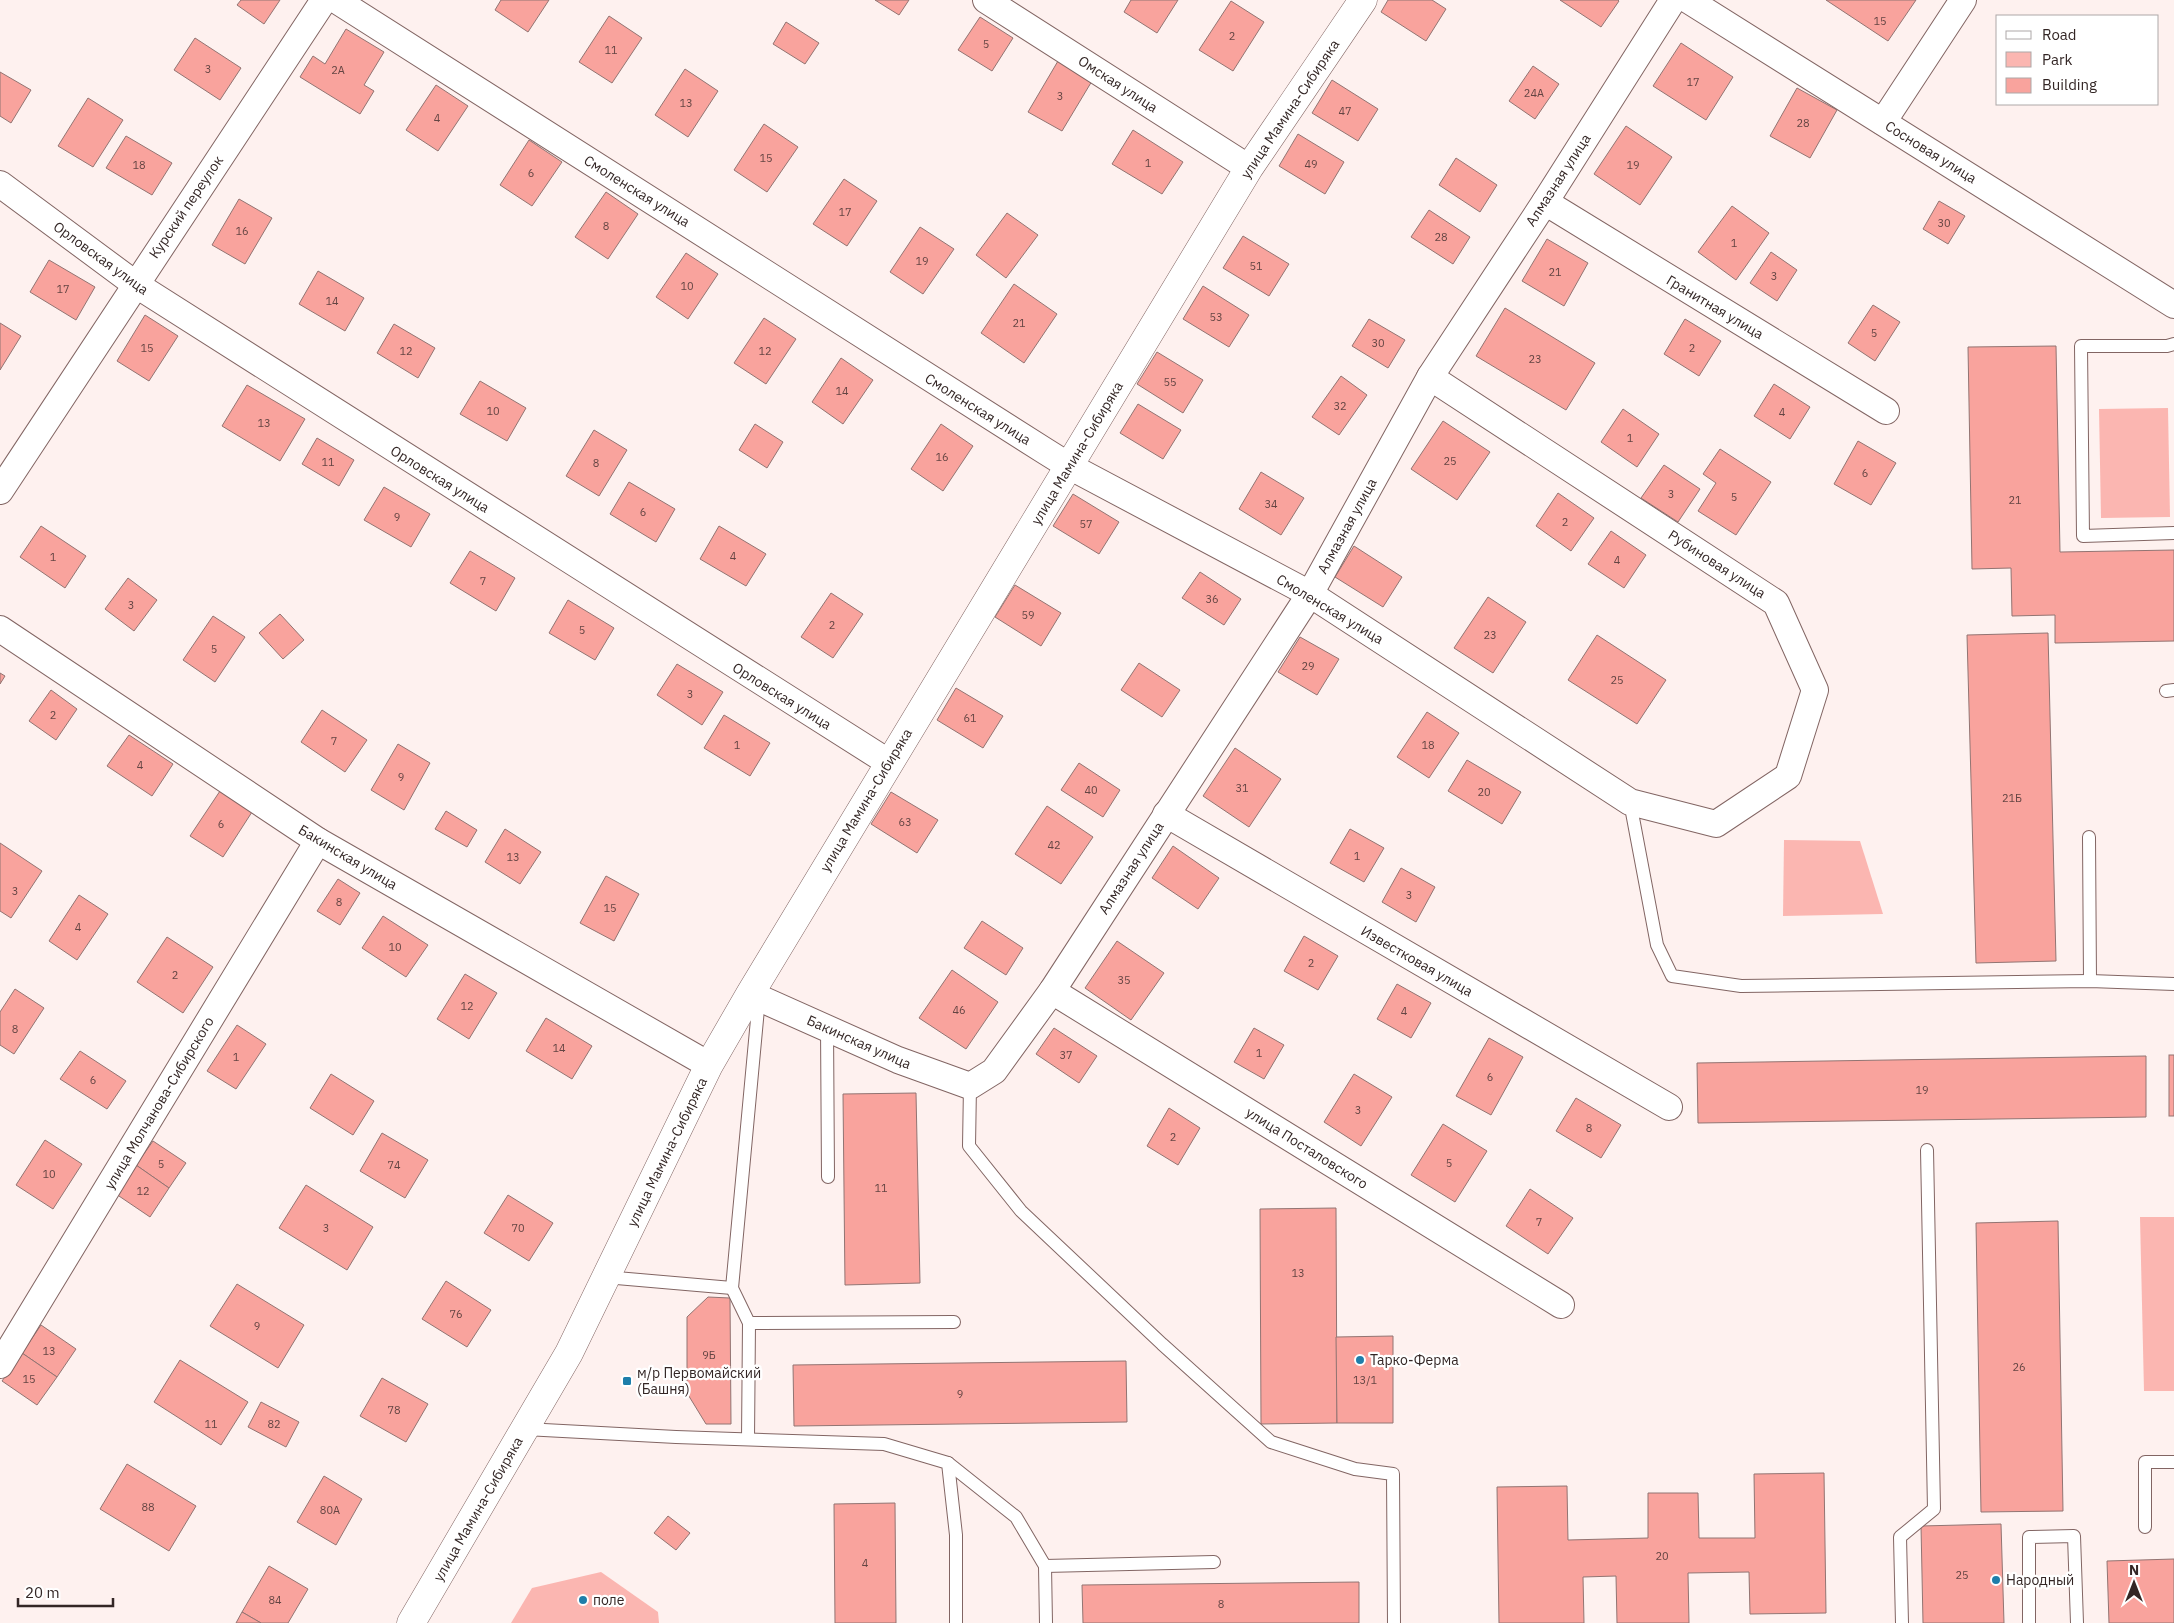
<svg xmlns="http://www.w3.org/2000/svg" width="2174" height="1623" font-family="'IBM Plex Sans',sans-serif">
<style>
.green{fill:#fbb6b1}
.building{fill:#f9a39d;stroke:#927472}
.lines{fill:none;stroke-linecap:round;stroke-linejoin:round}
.lane-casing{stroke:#826563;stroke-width:14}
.street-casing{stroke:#826563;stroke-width:28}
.secondary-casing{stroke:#826563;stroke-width:29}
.lane{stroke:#fff;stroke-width:12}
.street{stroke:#fff;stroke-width:26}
.secondary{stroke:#fff;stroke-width:28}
.poi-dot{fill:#1e7eaa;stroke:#fff;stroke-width:2}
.labels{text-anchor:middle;stroke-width:4.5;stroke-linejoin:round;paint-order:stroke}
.number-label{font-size:11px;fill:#644543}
.street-label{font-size:14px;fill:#332625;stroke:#fff}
.poi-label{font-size:14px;fill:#332625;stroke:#fff;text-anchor:start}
</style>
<rect width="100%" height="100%" fill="#fef1ef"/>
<g class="green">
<path d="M2168,408L2170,517L2101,518L2099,409Z"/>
<path d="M1784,840L1860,841L1883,914L1783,916Z"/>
<path d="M2140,1217H2174V1391H2144Z"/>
<path d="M601,1572L658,1612L659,1623H511L532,1588Z"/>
</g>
<g class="building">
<path d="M241,0H280L264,24L237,5Z"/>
<path d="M501,0H549L528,32L495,10Z"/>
<path d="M875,0H909L899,15Z"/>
<path d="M1131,0H1178L1157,33L1124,12Z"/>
<path d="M1388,0H1432L1446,9L1426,41L1381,12Z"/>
<path d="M1560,0H1618L1619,1L1601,27Z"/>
<path d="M1826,0H1916L1888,41Z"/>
<path d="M1231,1L1264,22L1233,71L1199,50Z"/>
<path d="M609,16L642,38L612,83L579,62Z"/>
<path d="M980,17L1013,38L992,71L958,50Z"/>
<path d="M786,22L819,43L805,64L773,44Z"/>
<path d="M346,29L384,52L364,85L374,91L360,114L300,77L313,56L325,64Z"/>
<path d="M195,38L241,68L220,100L174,70Z"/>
<path d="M1681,43L1733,77L1706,120L1653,86Z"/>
<path d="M1058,61L1092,81L1062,131L1028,112Z"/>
<path d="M1533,66L1559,84L1535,119L1509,101Z"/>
<path d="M685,69L718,91L688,137L655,115Z"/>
<path d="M0,72L31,90L11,123L0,116Z"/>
<path d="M1332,80L1378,109L1358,141L1312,113Z"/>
<path d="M436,85L468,106L438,151L406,130Z"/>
<path d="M1797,88L1837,110L1810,158L1770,136Z"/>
<path d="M88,98L123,120L93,167L58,146Z"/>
<path d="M764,124L798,147L767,192L734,170Z"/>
<path d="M1626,126L1672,157L1640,205L1594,174Z"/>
<path d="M1133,130L1183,162L1162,194L1112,164Z"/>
<path d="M1298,134L1344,162L1325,194L1279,166Z"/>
<path d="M126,136L172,163L152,195L106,168Z"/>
<path d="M529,140L562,162L532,206L500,185Z"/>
<path d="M1456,158L1497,185L1480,212L1439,185Z"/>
<path d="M844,179L877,201L847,246L813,224Z"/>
<path d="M606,192L638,214L608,259L575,237Z"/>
<path d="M239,199L272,218L245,264L212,245Z"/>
<path d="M1939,201L1965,216L1948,244L1923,229Z"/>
<path d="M1732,206L1769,233L1736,280L1698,252Z"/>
<path d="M1429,210L1470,237L1453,264L1411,237Z"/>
<path d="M1007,213L1038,235L1006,278L976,255Z"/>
<path d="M920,227L954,249L923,294L890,272Z"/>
<path d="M1243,236L1289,264L1269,296L1223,268Z"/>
<path d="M1547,239L1588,263L1564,306L1522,281Z"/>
<path d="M1771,252L1797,270L1777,301L1750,283Z"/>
<path d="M686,253L718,274L688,319L656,297Z"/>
<path d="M49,260L95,287L76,320L30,292Z"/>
<path d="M318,271L364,298L345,331L299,304Z"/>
<path d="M1014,284L1057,314L1024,363L981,333Z"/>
<path d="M1203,286L1249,315L1229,347L1183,319Z"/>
<path d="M1873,305L1900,322L1875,361L1848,343Z"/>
<path d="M1505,308L1595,363L1566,410L1476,356Z"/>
<path d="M145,315L178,336L149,381L117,361Z"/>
<path d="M764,318L796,339L766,384L734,363Z"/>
<path d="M1369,319L1405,340L1388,368L1352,346Z"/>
<path d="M1685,319L1721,341L1699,376L1664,354Z"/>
<path d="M0,323L21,336L0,370Z"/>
<path d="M394,324L435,348L418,378L377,353Z"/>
<path d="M2056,346L2060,552L2174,550V641L2055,643V615L2012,616L2011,568L1972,569L1968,347Z"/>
<path d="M1157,352L1203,380L1183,413L1137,384Z"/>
<path d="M841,358L873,380L843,424L812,402Z"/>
<path d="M1341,376L1367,395L1339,435L1312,417Z"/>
<path d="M480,381L526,408L507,441L460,414Z"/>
<path d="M1774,384L1810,407L1790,439L1754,416Z"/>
<path d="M247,385L305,419L280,461L222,426Z"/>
<path d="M1138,404L1181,430L1163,459L1120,433Z"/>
<path d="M1623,409L1659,434L1637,467L1601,442Z"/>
<path d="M1443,421L1490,452L1457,500L1411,469Z"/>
<path d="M755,424L783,442L767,468L739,450Z"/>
<path d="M941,424L973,446L943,491L911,469Z"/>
<path d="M594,430L627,450L599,496L566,476Z"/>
<path d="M317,438L354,460L339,486L302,464Z"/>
<path d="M1858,441L1896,463L1871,505L1834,484Z"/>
<path d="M1720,449L1771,482L1736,535L1698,511L1716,483L1703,474Z"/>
<path d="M1664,465L1700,489L1678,522L1641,498Z"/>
<path d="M1261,472L1304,498L1281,535L1239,509Z"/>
<path d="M629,482L675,509L656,542L610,514Z"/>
<path d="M384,487L430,514L411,547L364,520Z"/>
<path d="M1558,493L1594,518L1571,551L1536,526Z"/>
<path d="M1073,494L1119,522L1099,554L1053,526Z"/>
<path d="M41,526L86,556L65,588L20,557Z"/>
<path d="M719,526L766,554L746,586L700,559Z"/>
<path d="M1611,531L1646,555L1624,588L1588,564Z"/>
<path d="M1354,546L1402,577L1383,607L1335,577Z"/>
<path d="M470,551L515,578L496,611L450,583Z"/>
<path d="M1200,572L1241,599L1224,625L1182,598Z"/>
<path d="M128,578L157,600L134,631L105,609Z"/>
<path d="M1015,585L1061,613L1041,646L995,617Z"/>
<path d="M831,593L863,614L833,658L801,637Z"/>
<path d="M1488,597L1526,622L1493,673L1454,648Z"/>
<path d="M568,600L614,628L595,660L549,633Z"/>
<path d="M280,614L304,640L283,659L259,633Z"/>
<path d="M213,616L245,637L215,682L183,660Z"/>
<path d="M2048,633L2056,961L1976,963L1967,635Z"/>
<path d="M1597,635L1666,680L1637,724L1568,680Z"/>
<path d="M1300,637L1339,659L1317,695L1278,672Z"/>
<path d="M1139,663L1180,690L1162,717L1121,690Z"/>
<path d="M677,664L723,692L702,725L657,695Z"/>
<path d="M0,673L5,676L0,684Z"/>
<path d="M956,688L1003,716L983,748L937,720Z"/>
<path d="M51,690L77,709L56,740L29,721Z"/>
<path d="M322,710L367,740L345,772L301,742Z"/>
<path d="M1427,712L1459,733L1429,778L1397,757Z"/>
<path d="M724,715L770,743L750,776L704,748Z"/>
<path d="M129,735L173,764L152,796L107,766Z"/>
<path d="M398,744L430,763L404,810L371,790Z"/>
<path d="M1235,748L1281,779L1249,827L1203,796Z"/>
<path d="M1467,760L1521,792L1502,824L1448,791Z"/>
<path d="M1079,763L1120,790L1103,817L1061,790Z"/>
<path d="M220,791L252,812L223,857L190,836Z"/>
<path d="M891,792L938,820L917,853L871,824Z"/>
<path d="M1047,806L1093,837L1061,884L1015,854Z"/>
<path d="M446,811L477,830L467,847L435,829Z"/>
<path d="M505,829L541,852L520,884L485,862Z"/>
<path d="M1350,829L1384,848L1364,882L1330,863Z"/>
<path d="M0,843L42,871L11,918L0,911Z"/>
<path d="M1173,846L1219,878L1198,909L1152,878Z"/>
<path d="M1401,868L1435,887L1416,922L1382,902Z"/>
<path d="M606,876L639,894L614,941L580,923Z"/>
<path d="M338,879L360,893L340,925L317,911Z"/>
<path d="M79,895L108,914L77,960L49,941Z"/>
<path d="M383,916L428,945L406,977L362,948Z"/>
<path d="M982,921L1023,948L1006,975L964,948Z"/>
<path d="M1304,936L1338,956L1318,990L1284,971Z"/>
<path d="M167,937L213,967L183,1013L137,982Z"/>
<path d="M1117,941L1164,973L1131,1020L1085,988Z"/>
<path d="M952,970L998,1002L966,1049L919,1018Z"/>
<path d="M465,974L497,993L469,1039L437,1019Z"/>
<path d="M1397,984L1431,1003L1411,1038L1377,1019Z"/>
<path d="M15,989L44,1008L14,1054L0,1045V1012Z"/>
<path d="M546,1018L592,1046L572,1079L526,1051Z"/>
<path d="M237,1025L266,1044L236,1089L207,1071Z"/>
<path d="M1054,1028L1097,1056L1079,1083L1036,1054Z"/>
<path d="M1254,1028L1284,1045L1264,1079L1234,1062Z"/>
<path d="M1489,1038L1523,1057L1491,1115L1456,1096Z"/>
<path d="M80,1051L126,1081L107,1109L60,1079Z"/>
<rect x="2169" y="1055" width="5" height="61"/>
<path d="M2146,1056V1117L1698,1123L1697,1063Z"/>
<path d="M331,1074L374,1101L353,1135L310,1108Z"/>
<path d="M1354,1074L1392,1097L1361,1146L1324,1122Z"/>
<path d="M916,1093L920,1283L845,1285L843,1094Z"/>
<path d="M1576,1098L1621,1125L1601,1158L1556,1131Z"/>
<path d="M1169,1108L1200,1128L1178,1165L1147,1146Z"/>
<path d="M1443,1124L1487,1151L1455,1202L1411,1175Z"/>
<path d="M382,1133L428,1160L405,1198L360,1171Z"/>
<path d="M45,1140L82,1164L53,1209L16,1185Z"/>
<path d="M153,1141L186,1163L169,1188L136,1165Z"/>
<path d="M136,1165L169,1188L150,1217L116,1194Z"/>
<path d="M306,1185L373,1227L347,1270L279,1228Z"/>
<path d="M1530,1189L1573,1218L1548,1254L1506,1226Z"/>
<path d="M508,1195L553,1223L529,1261L484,1233Z"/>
<path d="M1336,1208L1337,1423L1261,1424L1260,1209Z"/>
<path d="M2058,1221L2063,1511L1981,1512L1976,1223Z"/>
<path d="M446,1281L491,1310L467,1347L422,1319Z"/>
<path d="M237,1284L304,1325L278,1368L210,1326Z"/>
<path d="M708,1297L730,1298L731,1424H706L687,1393V1317Z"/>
<path d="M41,1325L76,1349L57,1377L22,1353Z"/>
<path d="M1393,1336V1423H1337L1336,1337Z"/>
<path d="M22,1353L57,1377L37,1405L2,1381Z"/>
<path d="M180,1360L248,1402L221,1445L154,1402Z"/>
<path d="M1126,1361L1127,1422L794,1426L793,1365Z"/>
<path d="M382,1378L428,1404L406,1442L360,1416Z"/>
<path d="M261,1402L299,1422L286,1447L248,1427Z"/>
<path d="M127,1464L196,1506L169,1551L100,1509Z"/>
<path d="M1824,1473L1826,1613L1750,1614L1749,1572L1688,1573L1689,1623H1617L1616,1576L1583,1577L1584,1623H1499L1497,1487L1567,1486L1568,1540L1648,1538V1493H1698L1699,1538H1755L1754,1474Z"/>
<path d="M324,1476L362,1499L336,1545L297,1522Z"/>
<path d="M895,1503L896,1623H835L834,1504Z"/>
<path d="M668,1516L690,1533L676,1550L654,1533Z"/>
<path d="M2001,1524L2004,1623H1923L1921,1526Z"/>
<path d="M2174,1559V1623H2109L2107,1561Z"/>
<path d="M269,1566L308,1589L288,1623H261L242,1612Z"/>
<path d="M1359,1582V1623H1083L1082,1585Z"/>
<path d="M242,1612L261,1623H236Z"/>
</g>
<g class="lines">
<g class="lane-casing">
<g id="lane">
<path d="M2174,344L2167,346H2081L2083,536L2174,533"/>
<path d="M2166,691L2174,690"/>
<path d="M1630,802L1657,945L1672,976L1741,986L2090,981L2174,984"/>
<path d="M2089,837L2090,981"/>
<path d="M827,1027L828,1177"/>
<path d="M970,1086L969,1146L1021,1211L1162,1344L1271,1442L1355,1469L1393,1474L1394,1623"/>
<path d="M605,1277L732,1288"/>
<path d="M749,1323L732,1288L759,998"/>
<path d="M525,1429L676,1437L884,1444L948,1463L956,1535V1623"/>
<path d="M748,1439L749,1323L954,1322"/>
<path d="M948,1463L1016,1517L1045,1566L1214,1562"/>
<path d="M2145,1527V1462H2174"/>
<path d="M1045,1566L1046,1623"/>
<path d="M1902,1623L1900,1537L1934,1509L1927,1150"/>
<path d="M2029,1623V1537L2074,1536L2077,1623"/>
</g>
</g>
<g class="street-casing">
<g id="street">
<path d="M336,0L1045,451L1069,466L1310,594L1630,802L1716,824L1788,776L1815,690L1776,603L1430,377"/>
<path d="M986,0L1249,168"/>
<path d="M1688,0L2174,305"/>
<path d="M1883,122L1963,0"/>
<path d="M0,184L135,284L888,762"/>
<path d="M1545,202L1886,411"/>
<path d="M0,491L324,0"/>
<path d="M0,629L318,841L709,1065"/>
<path d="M1166,814L1669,1107"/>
<path d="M1052,991L1561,1305"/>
<path d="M750,994L898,1060L970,1086L994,1071L1052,991L1310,594L1430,377L1545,202L1673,0"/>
<path d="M0,1365L318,841"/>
</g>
</g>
<g class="secondary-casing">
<path id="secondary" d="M411,1623L569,1353L709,1065L750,994L1249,168L1363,0"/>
</g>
<use href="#lane" class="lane"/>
<use href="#street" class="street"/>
<use href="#secondary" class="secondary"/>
</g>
<g class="poi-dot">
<circle cx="1360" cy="1360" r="5"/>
<rect x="622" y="1376" width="10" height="10" rx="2.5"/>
<circle cx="1996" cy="1580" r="5"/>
<circle cx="583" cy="1600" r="5"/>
</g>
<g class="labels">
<g class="number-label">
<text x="1880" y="25">15</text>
<text x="1232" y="40">2</text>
<text x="986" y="48">5</text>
<text x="611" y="54">11</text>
<text x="208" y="73">3</text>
<text x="338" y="74">2А</text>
<text x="1693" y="86">17</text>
<text x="1534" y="97">24А</text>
<text x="1060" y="100">3</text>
<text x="686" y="107">13</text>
<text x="1345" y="115">47</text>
<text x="437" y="122">4</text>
<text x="1803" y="127">28</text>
<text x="766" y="162">15</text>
<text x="1148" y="167">1</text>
<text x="1311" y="168">49</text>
<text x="139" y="169">18</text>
<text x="1633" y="169">19</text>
<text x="531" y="177">6</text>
<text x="845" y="216">17</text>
<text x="1944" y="227">30</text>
<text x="606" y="230">8</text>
<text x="242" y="235">16</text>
<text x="1441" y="241">28</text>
<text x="1734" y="247">1</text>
<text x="922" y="265">19</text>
<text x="1256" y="270">51</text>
<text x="1555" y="276">21</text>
<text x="1774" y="280">3</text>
<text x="687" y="290">10</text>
<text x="63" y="293">17</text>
<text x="332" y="305">14</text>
<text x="1216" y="321">53</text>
<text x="1019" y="327">21</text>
<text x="1874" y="337">5</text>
<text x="1378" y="347">30</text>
<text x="147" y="352">15</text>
<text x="1692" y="352">2</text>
<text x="406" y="355">12</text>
<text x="765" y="355">12</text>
<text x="1535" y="363">23</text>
<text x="1170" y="386">55</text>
<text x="842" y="395">14</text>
<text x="1340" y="410">32</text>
<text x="493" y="415">10</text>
<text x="1782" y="416">4</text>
<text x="264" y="427">13</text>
<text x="1630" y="442">1</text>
<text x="942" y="461">16</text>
<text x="1450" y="465">25</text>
<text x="328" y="466">11</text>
<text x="596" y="467">8</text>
<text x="1865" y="477">6</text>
<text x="1671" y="498">3</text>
<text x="1734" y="501">5</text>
<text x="2015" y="504">21</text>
<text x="1271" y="508">34</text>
<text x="643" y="516">6</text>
<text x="397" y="521">9</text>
<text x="1565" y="526">2</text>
<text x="1086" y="528">57</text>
<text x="733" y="560">4</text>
<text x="53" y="561">1</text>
<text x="1617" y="564">4</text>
<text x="483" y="585">7</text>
<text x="1212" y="603">36</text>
<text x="131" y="609">3</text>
<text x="1028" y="619">59</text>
<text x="832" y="629">2</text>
<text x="582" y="634">5</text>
<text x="1490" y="639">23</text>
<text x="214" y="653">5</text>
<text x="1308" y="670">29</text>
<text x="1617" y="684">25</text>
<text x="690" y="698">3</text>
<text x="53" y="719">2</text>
<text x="970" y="722">61</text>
<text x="334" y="745">7</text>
<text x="737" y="749">1</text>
<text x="1428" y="749">18</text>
<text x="140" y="769">4</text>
<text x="401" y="781">9</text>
<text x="1242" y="792">31</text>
<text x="1091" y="794">40</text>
<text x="1484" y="796">20</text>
<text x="2012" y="802">21Б</text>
<text x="905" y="826">63</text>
<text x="221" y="828">6</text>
<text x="1054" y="849">42</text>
<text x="1357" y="860">1</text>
<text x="513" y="861">13</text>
<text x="15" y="895">3</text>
<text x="1409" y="899">3</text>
<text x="339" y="906">8</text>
<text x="610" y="912">15</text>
<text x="78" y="931">4</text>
<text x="395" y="951">10</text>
<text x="1311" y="967">2</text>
<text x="175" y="979">2</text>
<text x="1124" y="984">35</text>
<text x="467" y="1010">12</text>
<text x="959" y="1014">46</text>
<text x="1404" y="1015">4</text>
<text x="15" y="1033">8</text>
<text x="559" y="1052">14</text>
<text x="1259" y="1057">1</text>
<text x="1066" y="1059">37</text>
<text x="236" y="1061">1</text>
<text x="1490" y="1081">6</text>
<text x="93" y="1084">6</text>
<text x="1922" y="1094">19</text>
<text x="1358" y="1114">3</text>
<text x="1589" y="1132">8</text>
<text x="1173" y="1141">2</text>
<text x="1449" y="1167">5</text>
<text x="161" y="1168">5</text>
<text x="394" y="1169">74</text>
<text x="49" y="1178">10</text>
<text x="881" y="1192">11</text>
<text x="143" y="1195">12</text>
<text x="1539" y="1226">7</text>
<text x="326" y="1232">3</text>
<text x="518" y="1232">70</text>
<text x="1298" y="1277">13</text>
<text x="456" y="1318">76</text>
<text x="257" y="1330">9</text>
<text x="49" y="1355">13</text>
<text x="709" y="1359">9Б</text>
<text x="2019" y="1371">26</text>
<text x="29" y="1383">15</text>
<text x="1365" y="1384">13/1</text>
<text x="960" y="1398">9</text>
<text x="394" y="1414">78</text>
<text x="211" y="1428">11</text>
<text x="274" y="1428">82</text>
<text x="148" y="1511">88</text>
<text x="330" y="1514">80А</text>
<text x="1662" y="1560">20</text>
<text x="865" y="1567">4</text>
<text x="1962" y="1579">25</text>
<text x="275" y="1604">84</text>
<text x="1221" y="1608">8</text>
</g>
<g class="street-label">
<text transform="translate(1118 84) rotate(33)" y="5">Омская улица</text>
<text transform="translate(1290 109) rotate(-56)" y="5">улица Мамина-Сибиряка</text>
<text transform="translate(1931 152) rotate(32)" y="5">Сосновая улица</text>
<text transform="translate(1558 180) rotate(-57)" y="5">Алмазная улица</text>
<text transform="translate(637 191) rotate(32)" y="5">Смоленская улица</text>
<text transform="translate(186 207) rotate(-56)" y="5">Курский переулок</text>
<text transform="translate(101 258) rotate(36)" y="5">Орловская улица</text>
<text transform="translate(1715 307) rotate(31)" y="5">Гранитная улица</text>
<text transform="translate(978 409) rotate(32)" y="5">Смоленская улица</text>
<text transform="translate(1077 453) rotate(-59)" y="5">улица Мамина-Сибиряка</text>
<text transform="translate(440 479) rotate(32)" y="5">Орловская улица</text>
<text transform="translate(1347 526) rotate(-61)" y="5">Алмазная улица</text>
<text transform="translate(1717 564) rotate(33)" y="5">Рубиновая улица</text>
<text transform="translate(1330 609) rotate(31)" y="5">Смоленская улица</text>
<text transform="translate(782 696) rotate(32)" y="5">Орловская улица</text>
<text transform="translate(866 800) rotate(-59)" y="5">улица Мамина-Сибиряка</text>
<text transform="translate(348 857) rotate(31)" y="5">Бакинская улица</text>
<text transform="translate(1131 868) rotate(-57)" y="5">Алмазная улица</text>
<text transform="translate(1417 961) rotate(30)" y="5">Известковая улица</text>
<text transform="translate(859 1042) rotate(24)" y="5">Бакинская улица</text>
<text transform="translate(159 1103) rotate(-59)" y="5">улица Молчанова-Сибирского</text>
<text transform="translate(1307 1148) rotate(32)" y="5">улица Посталовского</text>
<text transform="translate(667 1152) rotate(-64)" y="5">улица Мамина-Сибиряка</text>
<text transform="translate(478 1509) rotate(-60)" y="5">улица Мамина-Сибиряка</text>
</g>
<g class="poi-label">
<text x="1370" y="1365">Тарко-Ферма</text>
<text x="637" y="1378">м/р Первомайский<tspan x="637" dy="16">(Башня)</tspan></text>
<text x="2006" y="1585">Народный</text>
<text x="593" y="1605">поле</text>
</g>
</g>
<rect x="1996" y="15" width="162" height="90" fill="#ffffff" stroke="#ada8a8"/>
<rect x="2006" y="31" width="25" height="8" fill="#ffffff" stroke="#ada8a8"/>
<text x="2042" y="40" font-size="15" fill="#332625">Road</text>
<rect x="2006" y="52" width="25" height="15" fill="#fbb6b1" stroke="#ada8a8"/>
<text x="2042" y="65" font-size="15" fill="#332625">Park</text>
<rect x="2006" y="78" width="25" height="15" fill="#f9a39d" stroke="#ada8a8"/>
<text x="2042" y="90" font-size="15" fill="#332625">Building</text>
<g transform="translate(2134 1583)" stroke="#ffffff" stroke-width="4" paint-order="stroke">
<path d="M0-4L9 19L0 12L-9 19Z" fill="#332625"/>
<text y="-8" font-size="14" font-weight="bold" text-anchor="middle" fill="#332625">N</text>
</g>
<path d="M18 1598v8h95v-8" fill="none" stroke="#332625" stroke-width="2.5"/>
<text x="25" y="1598" font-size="15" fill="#332625" stroke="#ffffff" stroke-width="4" paint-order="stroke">20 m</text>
</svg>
